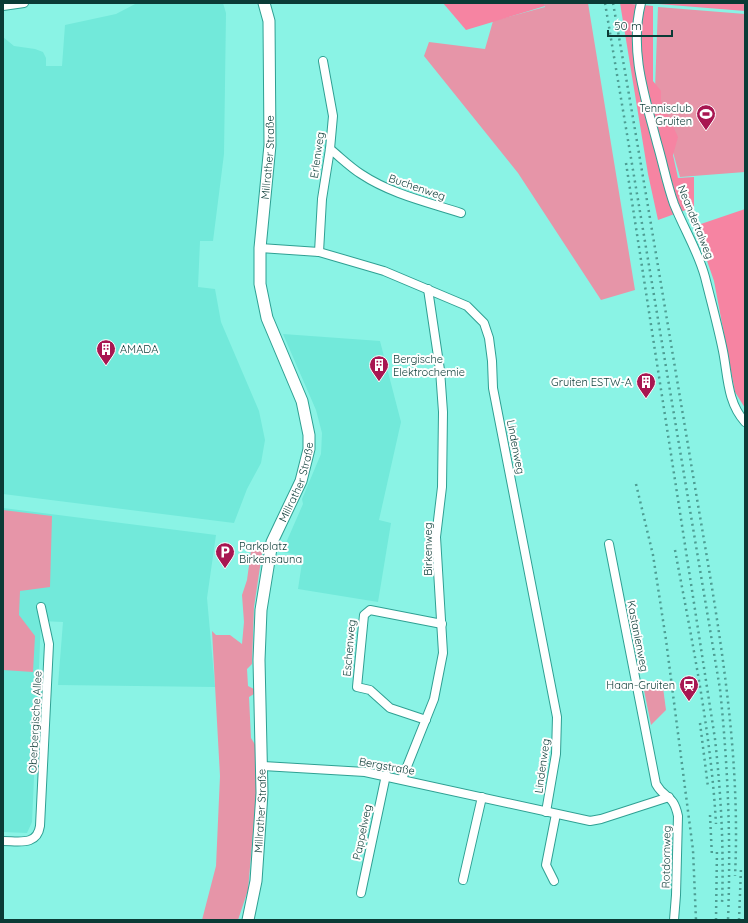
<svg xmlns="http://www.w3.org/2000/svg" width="748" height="923" font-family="Quicksand,sans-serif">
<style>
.built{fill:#72e9da}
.green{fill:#e695a8}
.forest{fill:#f684a2}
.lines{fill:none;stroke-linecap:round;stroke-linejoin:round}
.minor-casing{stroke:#2fa093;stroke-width:10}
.secondary-casing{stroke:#2fa093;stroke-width:13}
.minor{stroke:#fff;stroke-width:8}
.secondary{stroke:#fff;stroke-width:11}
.rail{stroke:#4e9d93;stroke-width:2.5;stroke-dasharray:2 4;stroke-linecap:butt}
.labels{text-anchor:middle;stroke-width:4;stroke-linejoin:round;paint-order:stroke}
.poi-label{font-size:11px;fill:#0b3b36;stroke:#fefefe;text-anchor:end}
.street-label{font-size:11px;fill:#0b3b36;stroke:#fefefe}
</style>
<rect width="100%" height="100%" fill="#8af3e5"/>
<g class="built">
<path d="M137,3H223L226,13L224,154L213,241H200L198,287L215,289L221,322L259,411L265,440L261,463L247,489L234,523L3,494V37L14,46L35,49L43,52L46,58V66H62L65,25L116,14Z"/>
<path d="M283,334L380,341L401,422L379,520L391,523L378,602L298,589L303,556L282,552L303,504L302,499L321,454L322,433L316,410Z"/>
<path d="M3,508L216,535L207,598L215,687L58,685L63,622L41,621L32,822L27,833L3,832Z"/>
</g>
<g class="green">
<path d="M544,3H588L635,290L601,300L518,173L424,56L429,42L485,49L493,21L545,7Z"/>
<path d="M658,7L745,14V172L680,177L655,89Z"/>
<path d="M3,510L52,516L50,587L20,591L19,615L35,636L33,672L3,670Z"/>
<path d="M252,543L263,547L254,607L252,664L247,669L248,686L254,689V694L249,697L251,738L256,746V798L248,890L238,920H202L216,866L220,776L212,631L216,635H230L242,644L244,622L242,595L247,580Z"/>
<path d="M662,680L666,710L651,725L643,685Z"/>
</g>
<g class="forest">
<path d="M443,3H544L545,6L466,30Z"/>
<path d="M620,3L653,6V81L661,91V101L678,137L673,155L678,178L694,177V207L658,220L648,174Z"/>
<path d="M658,3H745V11L658,4Z"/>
<path d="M745,209V408L735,392L714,281L695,226Z"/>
</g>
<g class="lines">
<g class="minor-casing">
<g id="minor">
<path d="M641,3C629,51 645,97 657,143C663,163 667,185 674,204C684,229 698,251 705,277C711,301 718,326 723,351C728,376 727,402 745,422"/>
<path d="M3,6L24,3"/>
<path d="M330,149C340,157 350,167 361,174C391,194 427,202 461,213"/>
<path d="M260,248L319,252L384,271L467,306L484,323L489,338L492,361L493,388L557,717L556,754L546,812"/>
<path d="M319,252L322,199L330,149L333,116L323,61"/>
<path d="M609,544L656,784C665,800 673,793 678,816L676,895L674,920"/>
<path d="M426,720L390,708L370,690L357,687L364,615L370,610L442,624"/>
<path d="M263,766L365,772L590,821L601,819L669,797"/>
<path d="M402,779L434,699L443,653L436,537L442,487L443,412L440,370L428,289"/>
<path d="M3,841C19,841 37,846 40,826L49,644L41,607"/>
<path d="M463,880L482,797"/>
<path d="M554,881L546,865L556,814"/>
<path d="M361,893L386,775"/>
</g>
</g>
<g class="secondary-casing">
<g id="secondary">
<path id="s1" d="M248,920L256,881L262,793L259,660L261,610L272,542L301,481L309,449V435L302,401L267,318L260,284V248L270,145L269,21L264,3"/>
</g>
</g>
<use href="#minor" class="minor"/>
<use href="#secondary" class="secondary"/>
<g class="rail">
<path d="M605,3L720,689C728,766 731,842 728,920"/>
<path d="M613,3C639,150 663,297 688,445C711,587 742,731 735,876"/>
<path d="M626,163L715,739C721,794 724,848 722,904"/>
<path d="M636,484L653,555L666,640L693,850L696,920"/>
<path d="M675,550C692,641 711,732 716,824"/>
<path d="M700,723L708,787"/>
<path d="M710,815L712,857"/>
<path d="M716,920L717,848"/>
<path d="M739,920L741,868"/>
</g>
</g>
<defs>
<g id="stadium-pin" transform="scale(1)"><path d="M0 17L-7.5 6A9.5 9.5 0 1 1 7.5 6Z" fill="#a81651" stroke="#fefefe"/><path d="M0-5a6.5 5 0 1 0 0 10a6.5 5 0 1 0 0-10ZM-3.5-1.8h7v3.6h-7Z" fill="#fff"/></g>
<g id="building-pin" transform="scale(1)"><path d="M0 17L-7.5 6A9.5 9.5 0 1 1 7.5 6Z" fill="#a81651" stroke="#fefefe"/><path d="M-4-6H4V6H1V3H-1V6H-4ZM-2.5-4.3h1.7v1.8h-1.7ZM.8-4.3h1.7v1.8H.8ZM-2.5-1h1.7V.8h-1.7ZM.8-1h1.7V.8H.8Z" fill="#fff"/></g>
<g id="parking-pin" transform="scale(1)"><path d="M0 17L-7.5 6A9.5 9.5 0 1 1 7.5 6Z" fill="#a81651" stroke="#fefefe"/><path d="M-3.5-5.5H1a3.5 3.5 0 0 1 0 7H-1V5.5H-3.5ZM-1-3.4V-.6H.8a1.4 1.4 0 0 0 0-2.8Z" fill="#fff"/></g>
<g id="station-pin" transform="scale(1)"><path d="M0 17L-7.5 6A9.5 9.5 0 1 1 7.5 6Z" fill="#a81651" stroke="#fefefe"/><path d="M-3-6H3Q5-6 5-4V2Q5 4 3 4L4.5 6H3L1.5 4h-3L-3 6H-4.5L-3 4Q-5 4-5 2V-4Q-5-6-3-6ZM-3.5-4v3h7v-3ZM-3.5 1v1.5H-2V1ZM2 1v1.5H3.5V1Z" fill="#fff"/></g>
</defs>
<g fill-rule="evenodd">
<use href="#stadium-pin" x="706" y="114"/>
<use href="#building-pin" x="106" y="349"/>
<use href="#building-pin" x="379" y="365"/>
<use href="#building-pin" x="646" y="382"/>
<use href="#parking-pin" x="225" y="552"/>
<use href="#station-pin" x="689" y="685"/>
</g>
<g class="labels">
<g class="poi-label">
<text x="692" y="112">Tennisclub<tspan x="692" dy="13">Gruiten</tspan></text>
<text x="120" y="353" text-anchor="start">AMADA</text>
<text x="393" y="363" text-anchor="start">Bergische<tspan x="393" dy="13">Elektrochemie</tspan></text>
<text x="632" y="386">Gruiten ESTW-A</text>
<text x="239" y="550" text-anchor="start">Parkplatz<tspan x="239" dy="13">Birkensauna</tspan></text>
<text x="675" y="689">Haan-Gruiten</text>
</g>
<g class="street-label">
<text transform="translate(317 155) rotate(-82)" y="4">Erlenweg</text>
<text dy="4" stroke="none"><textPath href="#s1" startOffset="781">Millrather Straße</textPath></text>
<text transform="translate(417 187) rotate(19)" y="4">Buchenweg</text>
<text transform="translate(696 222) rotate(68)" y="4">Neandertalweg</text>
<text transform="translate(516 447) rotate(79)" y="4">Lindenweg</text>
<text dy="4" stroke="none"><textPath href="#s1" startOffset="445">Millrather Straße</textPath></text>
<text transform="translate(428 549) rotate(-90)" y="4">Birkenweg</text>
<text transform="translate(638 636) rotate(79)" y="4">Kastanienweg</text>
<text transform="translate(349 648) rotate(-85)" y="4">Eschenweg</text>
<text transform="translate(35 722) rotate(-87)" y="4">Oberbergische Allee</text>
<text transform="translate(387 766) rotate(10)" y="4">Bergstraße</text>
<text transform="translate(542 766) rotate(-82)" y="4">Lindenweg</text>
<text dy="4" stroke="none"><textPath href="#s1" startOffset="110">Millrather Straße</textPath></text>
<text transform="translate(362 832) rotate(-78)" y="4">Pappelweg</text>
<text transform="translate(666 857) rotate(-89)" y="4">Rotdornweg</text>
</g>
</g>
<rect width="748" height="923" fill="none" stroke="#0b3b36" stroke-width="8"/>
<path d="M608 30v6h64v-6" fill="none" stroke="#0b3b36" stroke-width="2"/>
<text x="614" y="30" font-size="12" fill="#0b3b36" stroke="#fefefe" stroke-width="3" paint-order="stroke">50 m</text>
</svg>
